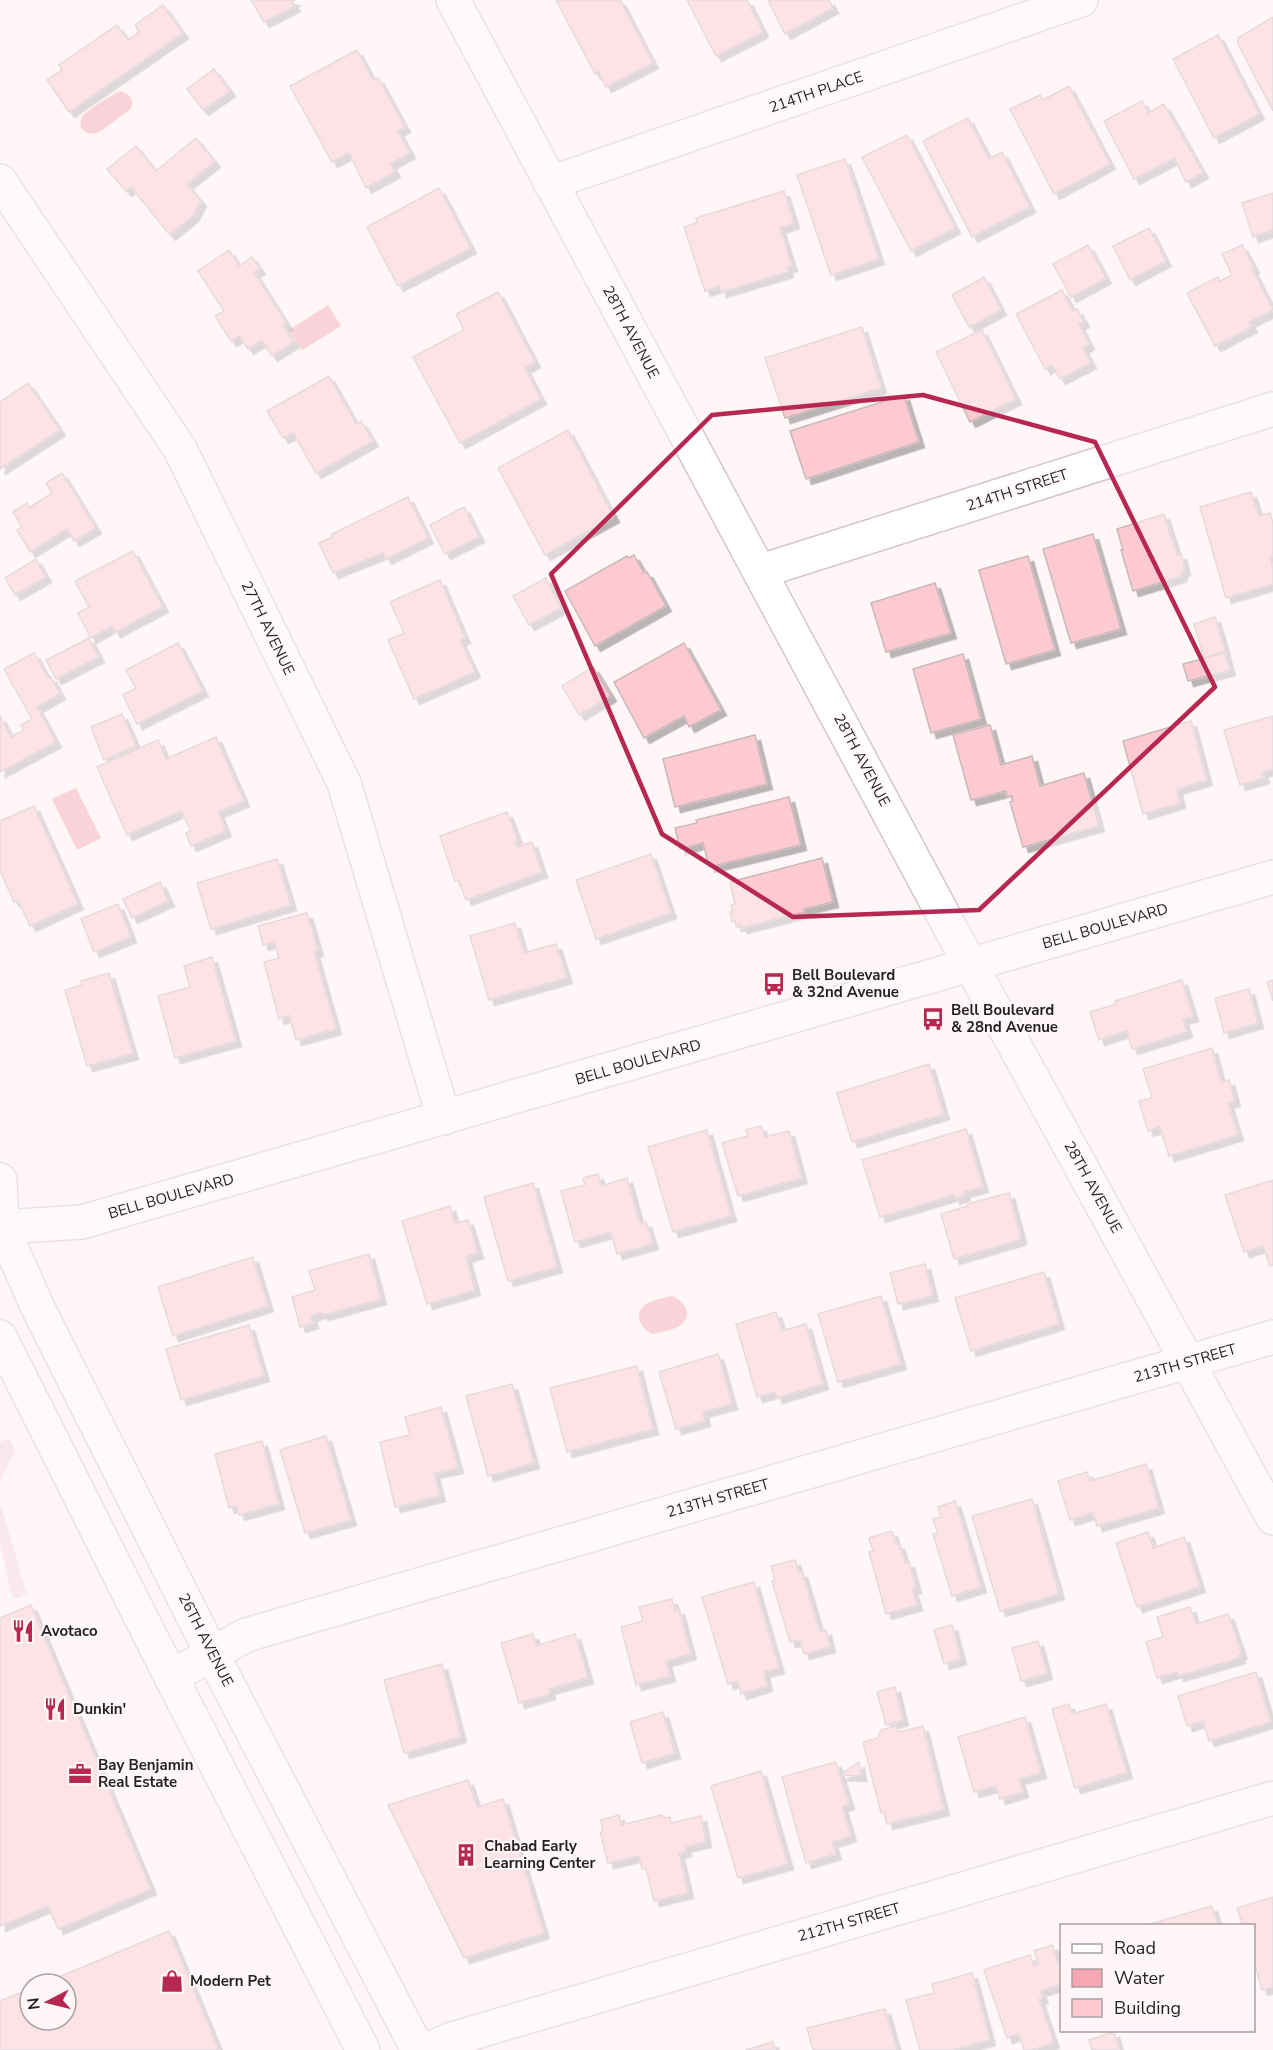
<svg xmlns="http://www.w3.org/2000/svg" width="1273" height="2050" font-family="'Nunito Sans',sans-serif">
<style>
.green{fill:#f6d9dd}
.water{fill:#f7a6b4}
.building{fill:#fdcad2;stroke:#cab8ba;stroke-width:1.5;filter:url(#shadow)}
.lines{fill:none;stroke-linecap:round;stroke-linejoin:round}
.minor-casing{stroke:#d8c5c8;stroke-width:36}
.tertiary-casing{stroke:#d8c5c8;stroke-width:36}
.minor{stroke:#fff;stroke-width:33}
.tertiary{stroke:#fff;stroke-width:33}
.marked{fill:none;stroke:#b72753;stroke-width:4.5;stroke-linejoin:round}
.labels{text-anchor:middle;stroke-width:4.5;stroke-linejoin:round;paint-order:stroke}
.street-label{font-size:15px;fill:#261f20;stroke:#fef6f7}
.poi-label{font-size:15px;font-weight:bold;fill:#261f20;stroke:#fef6f7;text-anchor:start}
</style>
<defs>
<filter id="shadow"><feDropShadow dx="5.5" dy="5.5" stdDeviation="0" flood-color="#0004"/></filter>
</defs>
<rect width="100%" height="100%" fill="#fef6f7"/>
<g class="green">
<path d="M9,1438L15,1451L0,1482V1442Z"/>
<path d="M0,1503L27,1594L15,1599L12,1597L0,1543Z"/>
</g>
<g class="water">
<path d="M120,91C128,93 135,99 131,108C129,111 110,124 105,128C94,139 75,133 82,117C84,112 114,94 120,91Z"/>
<path d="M328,305L341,326L302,350L289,330Z"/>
<path d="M76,788L101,838L77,850L52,799Z"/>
<path d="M672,1296C684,1301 694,1314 681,1325C674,1330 661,1332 653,1334C642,1329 632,1316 645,1305C651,1300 664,1298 672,1296Z"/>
</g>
<g class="building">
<path d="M251,0H295L292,2L295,6L264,22Z"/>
<path d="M556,0H620L653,63L606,87L598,71L595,74Z"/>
<path d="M687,0H747L763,32L716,56Z"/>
<path d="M768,0H829L833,8L785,34Z"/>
<path d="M163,5L183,33L69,112L47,80L62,70L59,65L117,25L128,40L139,32L135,25Z"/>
<path d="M1273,17V111L1238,44V38Z"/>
<path d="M1218,35L1259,114L1214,138L1173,59Z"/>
<path d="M357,50L373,80L378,78L405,127L398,131L410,153L390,164L395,172L366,188L349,153L332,162L290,86Z"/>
<path d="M214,69L230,91L203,110L187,89Z"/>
<path d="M1069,86L1110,164L1054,194L1010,109L1040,95L1043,100Z"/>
<path d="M1142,101L1148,113L1164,104L1203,173L1186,182L1174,158L1134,179L1104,121Z"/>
<path d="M968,118L989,159L1002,152L1030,207L972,237L923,141Z"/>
<path d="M907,135L955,228L911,251L862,157Z"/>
<path d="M196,138L215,162L187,184L201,201L193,216L170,235L131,187L126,191L107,169L136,146L156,171Z"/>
<path d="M845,159L879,259L831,275L797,175Z"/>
<path d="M439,188L471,248L398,286L367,227Z"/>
<path d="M784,191L794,223L780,228L792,266L787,267L788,272L721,292L720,286L705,291L684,227L697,223L696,218Z"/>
<path d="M1273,193V230L1253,237L1242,203Z"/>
<path d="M1149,228L1166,261L1130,280L1113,246Z"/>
<path d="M1088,245L1106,278L1071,297L1053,264Z"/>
<path d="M1242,245L1254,268L1252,269L1273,310L1249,322L1252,327L1215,346L1187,293L1218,277L1220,281L1232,275L1222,254Z"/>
<path d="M229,250L239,266L252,257L260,269L254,272L287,324L283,326L294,342L272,356L262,340L248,349L240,336L231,341L215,316L224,311L198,271Z"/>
<path d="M984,277L1001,310L969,327L952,295Z"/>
<path d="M1062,290L1073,311L1077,309L1084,322L1079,324L1089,344L1083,348L1091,363L1060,379L1052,365L1045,369L1016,314Z"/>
<path d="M498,292L535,362L525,368L541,399L460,443L413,357L464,330L456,314Z"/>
<path d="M862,327L881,388L785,418L765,358Z"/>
<path d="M982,330L1016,399L970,422L936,352Z"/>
<path d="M329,376L356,424L361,421L373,441L316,473L293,433L283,438L267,411Z"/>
<path d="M28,383L60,430L0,469V402Z"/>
<path d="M904,395L919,442L806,479L790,431Z"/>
<path d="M568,430L614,517L545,555L498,468Z"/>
<path d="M62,473L96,528L74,541L67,529L30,552L17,530L22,527L13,512L27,503L29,508L52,493L46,483Z"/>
<path d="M1251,492L1259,516L1270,513L1273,524V557L1270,558L1273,569V584L1226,598L1200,507Z"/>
<path d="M408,497L428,538L386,559L383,553L333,573L319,543L332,537V534Z"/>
<path d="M464,507L479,537L445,554L430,525Z"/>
<path d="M1164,514L1177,555L1181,554L1185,570L1181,572L1182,576L1133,591L1121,550H1123L1117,529Z"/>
<path d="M1093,534L1121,629L1071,643L1043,549Z"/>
<path d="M133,551L163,607L115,632L112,626L91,638L78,613L89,607L75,581Z"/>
<path d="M634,555L644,573L647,572L666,606L595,646L565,591L627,556L628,558Z"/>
<path d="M1028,556L1055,650L1006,664L979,570Z"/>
<path d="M36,559L46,577L15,595L5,578Z"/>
<path d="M546,578L561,608L529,625L513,596Z"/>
<path d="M440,580L465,638L460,640L475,672L414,699L388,640L404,633L390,602Z"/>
<path d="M935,583L951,633L886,652L871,603Z"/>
<path d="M1215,617L1225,651L1204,658L1194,624Z"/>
<path d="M89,638L99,657L56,679L46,660Z"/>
<path d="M178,643L203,691L137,724L123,695L136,688L126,670Z"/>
<path d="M684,643L721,710L689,727L684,716L644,738L614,682Z"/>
<path d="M34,653L48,678L51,677L60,694L37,707L56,742L0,772V716L11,737L24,730L21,725L32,719L4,669Z"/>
<path d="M1225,653L1230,670L1188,681L1183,664Z"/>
<path d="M963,654L981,719L931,733L913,669Z"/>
<path d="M593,667L611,696L579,715L562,686Z"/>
<path d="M122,714L136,746L104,760L91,727Z"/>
<path d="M1273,716V769L1262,772L1264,778L1240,785L1224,730Z"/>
<path d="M1191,721L1207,780L1177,789L1180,803L1143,814L1123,741Z"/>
<path d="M990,725L1001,765L1032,756L1040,786L1084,773L1099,826L1023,847L1010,802L1013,801L1012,796L1007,797L1006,791L971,800L953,735Z"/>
<path d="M755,735L767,784L675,807L663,759Z"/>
<path d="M216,737L244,801L218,812L226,831L191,846L186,833L191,831L181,811L127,835L97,767L158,740L166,759Z"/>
<path d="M789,797L801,845L709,867L703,843L680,849L675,828L697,823L696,820Z"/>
<path d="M34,806L78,904L30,926L18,900L14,902L0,871V821Z"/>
<path d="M507,812L518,841L515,842L517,847L532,842L542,872L466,900L459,880L455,881L440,836Z"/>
<path d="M651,854L671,913L596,939L576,880Z"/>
<path d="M822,858L833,902L804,909V912L742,928L741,925L736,926L735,921L732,922L730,912H733L731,905L735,904L730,882Z"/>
<path d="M277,859L291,905L211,929L197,883Z"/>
<path d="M160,882L169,901L132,918L123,899Z"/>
<path d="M118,904L131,937L94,952L81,919Z"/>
<path d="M307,913L318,950L314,952L336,1029L296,1040L289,1015L279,1019L264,962L279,958L274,942L263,945L258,926Z"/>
<path d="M515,923L524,953L556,944L567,978L489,1000L470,936Z"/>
<path d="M212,957L236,1041L175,1058L158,996L190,987L184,966Z"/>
<path d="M109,973L133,1054L87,1066L65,990L82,985L81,981Z"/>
<path d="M1182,980L1193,1016L1183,1019L1187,1032L1132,1049L1127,1031L1099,1040L1090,1012L1116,1004L1115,1001Z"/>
<path d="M1273,980V1001L1267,982Z"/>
<path d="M1249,989L1258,1023L1224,1033L1215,998Z"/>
<path d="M1212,1048L1221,1082L1229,1080L1235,1101L1228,1103L1238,1135L1169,1156L1160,1127L1148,1131L1139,1101L1152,1098L1143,1069Z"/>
<path d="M929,1064L944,1114L852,1142L837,1093Z"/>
<path d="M761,1126L765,1137L789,1131L802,1178L738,1196L722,1143L748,1136L746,1130Z"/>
<path d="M966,1129L983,1187L964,1192L965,1195L954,1199V1195L880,1217L862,1160Z"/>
<path d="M707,1130L731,1216L673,1232L648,1147Z"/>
<path d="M598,1174L601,1186L627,1178L640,1224L646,1222L653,1244L617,1254L611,1232L575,1242L561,1191L585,1185L583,1178Z"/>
<path d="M1273,1180V1265L1270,1266L1263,1246L1244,1252L1225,1195Z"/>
<path d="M533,1183L557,1267L508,1281L484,1197Z"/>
<path d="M1009,1193L1021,1237L1019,1240L954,1259L941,1214L968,1206L967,1204Z"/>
<path d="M450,1206L455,1223L468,1220L478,1253L466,1257L475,1290L427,1304L402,1221Z"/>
<path d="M369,1254L381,1299L323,1315L322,1312L311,1316L313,1323L300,1327L292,1297L315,1290L309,1271Z"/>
<path d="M253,1257L268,1306L173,1336L158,1287Z"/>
<path d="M925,1264L933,1296L898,1304L890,1273Z"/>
<path d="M1044,1272L1059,1324L971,1351L955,1298Z"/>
<path d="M881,1296L901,1364L838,1382L818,1314Z"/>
<path d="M776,1312L782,1331L806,1324L823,1384L777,1398L775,1392L757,1397L736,1324Z"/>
<path d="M249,1325L264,1376L181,1400L166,1349Z"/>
<path d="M718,1354L732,1404L703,1412L705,1421L676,1429L659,1372Z"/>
<path d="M637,1366L653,1429L567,1452L550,1388Z"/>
<path d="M512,1384L534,1463L488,1476L466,1396Z"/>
<path d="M441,1407L458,1468L434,1473L440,1496L395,1507L380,1442L410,1435L405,1417Z"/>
<path d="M326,1436L351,1520L305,1533L280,1450Z"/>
<path d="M262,1441L279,1504L239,1515L237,1506L229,1508L215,1454Z"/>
<path d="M1146,1464L1159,1508L1097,1526L1093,1513L1070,1520L1058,1481L1087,1472L1090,1481Z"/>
<path d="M1032,1499L1059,1594L1000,1611L972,1516Z"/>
<path d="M955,1501L981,1587L952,1596L933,1534L938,1533L933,1519L941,1517L938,1507Z"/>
<path d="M892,1531L896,1544H899L905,1563L909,1562L916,1588L912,1589L917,1605L886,1614L869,1552L873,1551L869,1538Z"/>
<path d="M1148,1532L1153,1548L1184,1537L1200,1587L1137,1607L1116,1543Z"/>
<path d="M795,1560L799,1573L802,1572L820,1632L826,1630L830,1647L804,1654L800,1640L790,1642L772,1581L775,1580L771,1566Z"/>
<path d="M754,1582L779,1668L764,1672L767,1686L741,1694L737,1681L728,1684L702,1597Z"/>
<path d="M672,1599L675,1610L679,1609L691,1654L666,1661L670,1676L636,1685L621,1627L643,1621L639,1607Z"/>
<path d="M31,1605L151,1889L58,1929L48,1906L0,1926V1618Z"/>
<path d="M1190,1607L1196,1624L1228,1614L1242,1654L1239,1655L1240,1658L1178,1676L1177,1672L1157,1678L1146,1642L1163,1637L1157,1617Z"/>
<path d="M952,1625L961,1659L944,1664L934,1630Z"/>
<path d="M533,1634L536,1646L575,1634L588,1678L549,1689L550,1694L519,1703L501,1643Z"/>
<path d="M1038,1641L1047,1674L1021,1681L1012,1648Z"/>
<path d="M442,1664L461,1737L404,1753L384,1680Z"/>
<path d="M1256,1672L1271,1722L1209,1741L1203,1721L1187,1726L1178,1696Z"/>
<path d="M895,1687L903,1720L886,1725L877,1692Z"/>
<path d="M1069,1704L1072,1714L1106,1704L1127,1773L1075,1788L1052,1709Z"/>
<path d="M663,1712L675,1753L642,1763L630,1722Z"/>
<path d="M1025,1717L1041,1773L1019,1779L1023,1792L1000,1799L996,1786L974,1792L958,1737Z"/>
<path d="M895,1726L900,1732L923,1726L944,1810L887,1824L884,1812L881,1813L863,1742L878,1738L881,1730Z"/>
<path d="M836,1762L849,1804L842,1806L851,1836L832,1842L836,1854L806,1863L782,1777Z"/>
<path d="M859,1762L861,1776L840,1775Z"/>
<path d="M761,1771L788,1864L738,1878L711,1786Z"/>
<path d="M468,1780L477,1807L503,1799L544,1933L464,1958L388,1805Z"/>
<path d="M619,1815L621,1825L662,1815L663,1818L670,1817L671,1823L701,1816L706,1842L685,1847L686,1851L679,1853L688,1893L654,1901L646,1868L642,1869L639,1856L608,1863L600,1832H603L601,1820Z"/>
<path d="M1273,1897V1987L1262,1990L1254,1961V1926H1243L1237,1908Z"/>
<path d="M1212,1906L1218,1926H1150V1924Z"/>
<path d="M169,1931L219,2050H0V2001L30,1989V2020H66V1984H42Z"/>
<path d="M1052,1945L1062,1973V1984L1040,1991L1043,1998L1039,1999L1054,2043L1032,2050H1024L1019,2034L1007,2038L984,1970L1030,1955L1034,1966L1039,1964L1034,1951Z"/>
<path d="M972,1973L990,2040L954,2050H920L906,2000L934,1993L932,1984Z"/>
<path d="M885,2009L897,2050H813L807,2028Z"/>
<path d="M1114,2032L1119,2050H1092L1089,2040Z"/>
<path d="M773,2042L775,2050H745Z"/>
</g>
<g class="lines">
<g class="minor-casing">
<g id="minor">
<path d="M453,0L952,931L1273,1518"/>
<path d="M0,181L180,449L344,783L444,1118"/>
<path d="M550,183L1081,0"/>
<path d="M761,571L1273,409"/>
<path d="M0,1180L2,1227"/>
<path d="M171,1677L246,1635L1273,1337"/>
<path d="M426,2050L452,2039L1273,1798"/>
</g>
</g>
<g class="tertiary-casing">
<g id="tertiary">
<path d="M0,1227L82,1222L1273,877"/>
<path d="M2,1227L38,1308L212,1654L418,2050"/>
<path d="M0,1337L171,1677L363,2050"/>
</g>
</g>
<use href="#minor" class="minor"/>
<use href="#tertiary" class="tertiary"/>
</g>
<path d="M0 0H1273V2050H0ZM923,395L1095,442L1215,687L979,910L793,917L662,834L551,574L712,415Z" fill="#fef6f7" fill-opacity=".55" fill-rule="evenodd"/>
<path class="marked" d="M923,395L1095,442L1215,687L979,910L793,917L662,834L551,574L712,415Z"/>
<defs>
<g id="bus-bare" transform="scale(1.8)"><path d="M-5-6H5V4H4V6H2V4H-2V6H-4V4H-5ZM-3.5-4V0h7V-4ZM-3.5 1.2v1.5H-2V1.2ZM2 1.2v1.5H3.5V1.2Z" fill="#b72753" stroke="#fef6f7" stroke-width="2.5" paint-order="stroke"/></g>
<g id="restaurant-bare" transform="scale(1.8)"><path d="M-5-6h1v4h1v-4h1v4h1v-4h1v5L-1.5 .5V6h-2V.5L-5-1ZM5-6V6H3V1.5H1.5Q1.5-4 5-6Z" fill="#b72753" stroke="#fef6f7" stroke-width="2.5" paint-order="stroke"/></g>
<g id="office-bare" transform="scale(1.8)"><path d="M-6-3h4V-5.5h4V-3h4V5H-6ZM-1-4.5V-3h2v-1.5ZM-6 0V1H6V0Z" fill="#b72753" stroke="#fef6f7" stroke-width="2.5" paint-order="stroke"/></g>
<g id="building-bare" transform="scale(1.8)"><path d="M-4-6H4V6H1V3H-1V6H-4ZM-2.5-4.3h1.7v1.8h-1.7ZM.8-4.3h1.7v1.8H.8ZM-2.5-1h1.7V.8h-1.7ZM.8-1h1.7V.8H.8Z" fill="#b72753" stroke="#fef6f7" stroke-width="2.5" paint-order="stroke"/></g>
<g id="shop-bare" transform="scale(1.8)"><path d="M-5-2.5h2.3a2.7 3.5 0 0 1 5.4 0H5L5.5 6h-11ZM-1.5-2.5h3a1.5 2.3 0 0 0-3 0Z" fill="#b72753" stroke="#fef6f7" stroke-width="2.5" paint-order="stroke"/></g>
</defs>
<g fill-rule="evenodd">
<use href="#bus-bare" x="774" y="984"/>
<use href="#bus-bare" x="933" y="1019"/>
<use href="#restaurant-bare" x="23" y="1631"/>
<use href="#restaurant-bare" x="55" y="1709"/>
<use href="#office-bare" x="80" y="1774"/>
<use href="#building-bare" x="466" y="1855"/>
<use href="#shop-bare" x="172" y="1981"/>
</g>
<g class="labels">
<g class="street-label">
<text transform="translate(816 92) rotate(-19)" y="5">214TH PLACE</text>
<text transform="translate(631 332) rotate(62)" y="5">28TH AVENUE</text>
<text transform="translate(1017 490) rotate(-18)" y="5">214TH STREET</text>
<text transform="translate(268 628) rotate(64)" y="5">27TH AVENUE</text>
<text transform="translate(862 760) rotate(62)" y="5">28TH AVENUE</text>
<text transform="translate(1105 926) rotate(-16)" y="5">BELL BOULEVARD</text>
<text transform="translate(638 1062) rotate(-16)" y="5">BELL BOULEVARD</text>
<text transform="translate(1093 1187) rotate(61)" y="5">28TH AVENUE</text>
<text transform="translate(171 1196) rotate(-16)" y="5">BELL BOULEVARD</text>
<text transform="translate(1185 1363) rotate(-16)" y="5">213TH STREET</text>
<text transform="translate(718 1498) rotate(-16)" y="5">213TH STREET</text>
<text transform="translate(206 1640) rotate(63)" y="5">26TH AVENUE</text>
<text transform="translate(849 1922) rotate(-16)" y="5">212TH STREET</text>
</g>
<g class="poi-label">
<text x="792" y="980">Bell Boulevard<tspan x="792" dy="17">&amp; 32nd Avenue</tspan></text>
<text x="951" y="1015">Bell Boulevard<tspan x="951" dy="17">&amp; 28nd Avenue</tspan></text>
<text x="41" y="1636">Avotaco</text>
<text x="73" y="1714">Dunkin'</text>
<text x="98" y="1770">Bay Benjamin<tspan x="98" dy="17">Real Estate</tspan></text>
<text x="484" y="1851">Chabad Early<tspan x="484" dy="17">Learning Center</tspan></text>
<text x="190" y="1986">Modern Pet</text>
</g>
</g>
<rect x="1060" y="1924" width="195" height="108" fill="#fef6f7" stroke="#a8a0a1" stroke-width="1.5"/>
<rect x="1072" y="1944" width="30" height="9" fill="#ffffff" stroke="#a8a0a1" stroke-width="1.5"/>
<text x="1114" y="1954" font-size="18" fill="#261f20">Road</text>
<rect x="1072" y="1969" width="30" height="18" fill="#f7a6b4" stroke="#a8a0a1" stroke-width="1.5"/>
<text x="1114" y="1984" font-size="18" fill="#261f20">Water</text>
<rect x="1072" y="1999" width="30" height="18" fill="#fdcad2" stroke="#a8a0a1" stroke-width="1.5"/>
<text x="1114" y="2014" font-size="18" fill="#261f20">Building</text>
<g transform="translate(48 2002) rotate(263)"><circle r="28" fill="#fef6f7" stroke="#a8a0a1" stroke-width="1.5"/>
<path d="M0-4.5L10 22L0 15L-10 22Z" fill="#b72753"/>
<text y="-9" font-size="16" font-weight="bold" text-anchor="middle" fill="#261f20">N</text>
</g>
</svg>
